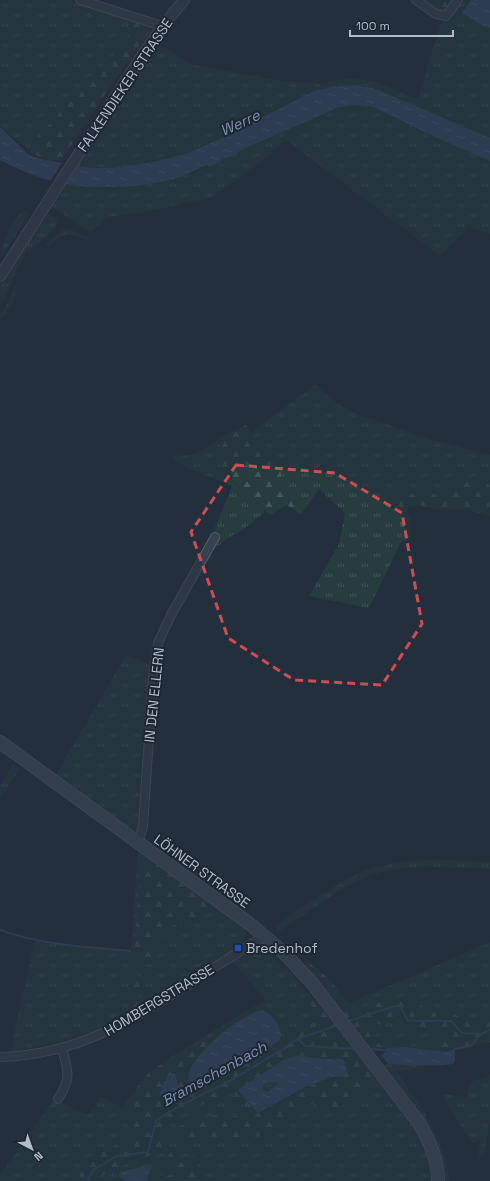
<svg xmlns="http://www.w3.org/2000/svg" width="490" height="1181" font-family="'Space Grotesk',sans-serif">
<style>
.grass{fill:url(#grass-tufts)}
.forest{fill:url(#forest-firs);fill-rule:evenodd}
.water{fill:url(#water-ripples);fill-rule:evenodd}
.pier{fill:#242f3e}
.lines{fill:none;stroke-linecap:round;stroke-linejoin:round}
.stream{stroke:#394c67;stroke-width:2}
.minor-casing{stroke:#565f6c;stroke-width:10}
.tertiary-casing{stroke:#565f6c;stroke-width:12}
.secondary-casing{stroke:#565f6c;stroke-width:14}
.minor{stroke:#38414e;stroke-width:8}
.tertiary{stroke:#38414e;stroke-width:10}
.secondary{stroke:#465061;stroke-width:12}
.marked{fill:none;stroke:#ce4d50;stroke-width:3;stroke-dasharray:8 5;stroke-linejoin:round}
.transit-dot{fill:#1a4fb4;stroke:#1d2633;stroke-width:1.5}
.labels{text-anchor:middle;stroke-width:4;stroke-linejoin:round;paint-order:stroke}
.street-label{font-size:14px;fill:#b4bcc9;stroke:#1d2633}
.poi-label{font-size:14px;fill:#b4bcc9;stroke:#1d2633;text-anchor:start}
.water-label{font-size:15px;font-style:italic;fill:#7c92b1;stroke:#1d2633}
</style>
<defs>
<pattern id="grass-tufts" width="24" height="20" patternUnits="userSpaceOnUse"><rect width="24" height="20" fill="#263c3f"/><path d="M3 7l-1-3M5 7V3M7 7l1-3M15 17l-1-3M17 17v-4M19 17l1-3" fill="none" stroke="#435659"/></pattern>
<pattern id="forest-firs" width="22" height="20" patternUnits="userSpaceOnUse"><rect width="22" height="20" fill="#263c3f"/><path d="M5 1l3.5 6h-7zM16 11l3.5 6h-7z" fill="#435659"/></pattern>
<pattern id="water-ripples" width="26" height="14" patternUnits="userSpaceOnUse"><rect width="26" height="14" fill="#394c67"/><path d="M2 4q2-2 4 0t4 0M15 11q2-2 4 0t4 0" fill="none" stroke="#53647b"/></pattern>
</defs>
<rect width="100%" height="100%" fill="#242f3e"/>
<g class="grass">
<path d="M0,0H71L137,19L123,45L27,148L8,134L0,125Z"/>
<path d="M461,0H471L462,13L484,27L490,28V138C463,126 436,114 409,103C393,96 376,87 358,85C338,83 319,93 300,101C272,112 246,127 218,140C175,159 125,173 77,166L103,129L133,81L159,44L190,64L282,81L322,84L347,78L373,81L418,99L442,20L449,18Z"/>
<path d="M355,105L373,107L431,135L490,161V234L469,227L440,256L290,143L285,140L267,157L238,179L210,198L139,213L108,217L91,232L52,207L67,185L104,186L158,183L190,174L222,159L236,155L239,151L337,108Z"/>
<path d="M23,211H29L27,217L0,259C0,248 13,217 23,211Z"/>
<path d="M48,214L57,219C59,231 32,246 25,255C14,270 11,290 0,305V283Z"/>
<path d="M64,229H70L88,238V240L70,234L63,235L48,246L46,244Z"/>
<path d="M15,285L17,289C13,301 12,312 0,318V314L8,303Z"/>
<path d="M315,385L339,405L357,414L433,440L490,455V485L479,479L451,486L448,490L438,494L423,493L407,494L399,491V483L394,491L395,504L400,518L403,531L401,542L369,608L309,596L339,544L345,513L319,489L307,506L282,479L278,462L254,445L251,434L259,426Z"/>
<path d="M222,436C221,443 219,451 220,458C221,476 252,499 265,512L241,531L226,539L221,544L213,548L208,554L166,629L159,649L156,668L145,823L139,824L137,830L134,832L56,775L126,655L152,666L156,645L163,626L206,549L232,487L231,485L194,471L173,459L174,456C200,455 202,451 222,436Z"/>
<path d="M13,764L20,769L0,798V786Z"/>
<path d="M138,849L144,852L134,959L155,945L144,941L145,939C159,938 165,937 173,925L200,918L217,906L243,926L246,931L243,942L239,946L137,1009V1002L141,986L132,974L130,1013C94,1035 54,1045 12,1051L14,1032L35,941L131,952Z"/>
<path d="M430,860H449L490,862V869C449,868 405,862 366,877C335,890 306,914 278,932L275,926C304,906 334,883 367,870C387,863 409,861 430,860Z"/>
<path d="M490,942V1017L478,1024H470L451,1012L437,1013L389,998C378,1002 360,1013 350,1003Z"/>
<path d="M256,950H263L267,952L294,977L306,992L304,994L305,997L317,1014L318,1018L315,1022L294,1033L286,1040L279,1041L282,1037L234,1024L210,1044L208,1041L195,1046L188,1055L177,1053L265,1000L243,972L231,961Z"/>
<path d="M394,1020C408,1026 419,1031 433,1029L439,1034L435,1044L427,1047L426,1050L399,1048L397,1044L392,1043L382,1046C376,1042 371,1034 371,1027L375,1023L381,1025Z"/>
<path d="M358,1034L383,1066L388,1064L422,1066L424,1068L396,1071C419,1104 446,1139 449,1181H202L195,1157L188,1159L182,1164C176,1161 176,1158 176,1151L172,1150L167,1157V1166L175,1172L171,1175L156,1177L154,1181H146L151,1171L150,1166L145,1164C138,1170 127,1168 120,1174L119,1176L126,1181H101L104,1174L110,1171L116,1170L128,1162L136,1163L145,1158L169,1144L178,1140L194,1139L208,1136L221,1138L235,1137L249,1139L259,1136L268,1128L277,1127L290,1114L301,1113L314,1102L320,1109L329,1106L337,1108L378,1084Z"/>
<path d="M68,1055L71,1082L73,1085L70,1084L60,1102L88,1115L101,1097L122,1107L128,1113L129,1120L127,1132L131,1136L95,1157L79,1175L78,1181H0V1175L60,1092L65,1080L62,1060L60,1058Z"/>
<path d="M490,1075V1120L484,1154L482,1158L479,1156L480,1140L472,1143L441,1094L467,1097L469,1083Z"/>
<path d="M268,1082L278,1083L268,1092L264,1091L263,1088L265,1084Z"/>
<path d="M230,1091L248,1109L250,1112L249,1119L221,1113L208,1117L195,1118L175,1133L174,1137L170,1139L165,1137L162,1131L175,1116L221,1097Z"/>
</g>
<g class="forest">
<path d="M421,0H453C451,3 449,9 445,11C439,15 426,3 421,0Z"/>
<path d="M137,19L155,24L101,100L61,161C49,159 34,158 27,148L123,45Z"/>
<path d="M246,425L251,434L254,445L268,448L278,462L282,479L307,506L300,514L287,505L270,515C257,506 221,474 220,458C219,451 221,443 222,436Z"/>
<path d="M395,473L398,474L399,491L407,494L423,493L438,494L448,490L451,486L459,481L479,479L490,485V516L468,510L455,509L442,510L416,505L406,507L411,522L410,539L401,542C403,524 399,522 395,505C392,495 394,483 395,473Z"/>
<path d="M144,852L217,906L200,918L173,925C165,937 159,938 145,939L144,941L155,945L158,951L156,961C147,965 142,966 134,959L141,855Z"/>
<path d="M309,962C316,969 324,974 330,980C337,989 343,999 352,1005C364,1013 385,996 398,997C412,998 422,1008 435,1012C440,1014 447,1010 452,1013C471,1023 468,1029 490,1017V1042L455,1049L446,1052L426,1050V1047L435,1044L439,1034L433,1029C419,1031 408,1026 394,1020L381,1025L375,1023L371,1027C371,1034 376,1043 382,1046L392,1043L397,1044L399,1048H381L374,1054L305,965L306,963Z"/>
<path d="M136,973C145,982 137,997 137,1009L130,1013L132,974Z"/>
<path d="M306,992L309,993C331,1021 365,1052 378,1085L337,1108L329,1106L320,1109L314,1102L301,1113L290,1114L277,1127L268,1129L259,1136L249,1139L235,1137L221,1138L208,1136L194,1139L178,1140L169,1144L145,1158L136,1163L128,1162L116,1170L110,1171L104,1174L101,1181H78C80,1160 114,1146 131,1137L127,1132L129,1120L128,1113L122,1107L148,1073L177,1053L188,1055L195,1046L205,1039L210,1044L198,1056L286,1040L294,1033L315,1022L318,1018L317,1014L305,997L304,994ZM300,1055L312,1058L343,1059V1076C312,1081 285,1097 258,1113L266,1072L285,1059ZM230,1091L248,1109L250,1112L249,1119L221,1113L208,1117L195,1118L178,1127L174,1137L170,1139L165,1137L162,1131L175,1116L221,1097Z"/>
<path d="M172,1150L176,1151C176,1158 176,1161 182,1163L192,1156L195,1157L202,1181H154L156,1177L160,1174L166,1176L171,1175L175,1172L167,1166V1157Z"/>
</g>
<g class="water">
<path d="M471,0H490V28L484,27L462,13Z"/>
<path d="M358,85L379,90L490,138V161L431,135L373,107L355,105L337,108L239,151L236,155L222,159L221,161C218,163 214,166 210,166C206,166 209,165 204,166C194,171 184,176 173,179C147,187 93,190 66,184C44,180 20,171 0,160V127L29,155L41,159L91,168H112L153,162L185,154L218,140L314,91L335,86Z"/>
<path d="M261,1010C272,1013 286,1030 279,1041L224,1073L191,1086C177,1068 223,1031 236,1023C244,1018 252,1013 261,1010Z"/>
<path d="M404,1047L446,1052L455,1049V1061L453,1064C432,1067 410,1065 388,1064L382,1056L386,1050V1048Z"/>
<path d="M300,1055L312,1058L343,1059L345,1062L347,1073L343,1076L329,1078L303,1088L258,1113L238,1090L285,1059ZM268,1082L278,1083L268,1092L264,1091L263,1087L265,1084Z"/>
<path d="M171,1074H175L180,1091L163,1100L160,1095L162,1085Z"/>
<path d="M145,1164L152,1167L146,1181H126L119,1176V1174C127,1168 138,1170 145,1164Z"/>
</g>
<path class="pier" d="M63,161L78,164L64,186L49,183Z"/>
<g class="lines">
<g class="stream">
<path d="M0,930C41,945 87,947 130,951"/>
<path d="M348,1021C366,1016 382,1009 400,1005L408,1021H451L462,1033L481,1034L490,1030"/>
<path d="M298,1039L305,1046L357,1049"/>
<path d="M370,1049L386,1050"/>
<path d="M455,1049L471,1046L481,1034"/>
<path d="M88,1181L93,1170L117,1156L148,1152L156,1121C176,1106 198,1097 220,1086C242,1075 263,1060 284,1049L292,1042L298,1039L335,1026"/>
</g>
<g class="minor-casing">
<g id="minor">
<path d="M80,0L156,24L162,27"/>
<path d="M416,0L436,14L446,16L458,0"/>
<path d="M138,842L143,827L153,678L158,643L171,615L215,537"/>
<path d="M0,1057C76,1055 129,1022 190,983C215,967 240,951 265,936"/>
<path d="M58,1099C72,1078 68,1071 62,1048"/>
</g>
</g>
<g class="tertiary-casing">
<path id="tertiary" d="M0,276L141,57L162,27L184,0"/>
</g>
<g class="secondary-casing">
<path id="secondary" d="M0,742L250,924L284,953L312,983L419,1123C430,1142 438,1160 438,1181"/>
</g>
<use href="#minor" class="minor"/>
<use href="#tertiary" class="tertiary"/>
<use href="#secondary" class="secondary"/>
</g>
<path d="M0 0H490V1181H0ZM236,465L335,473L402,513L422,624L382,685L294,680L228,638L191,532Z" fill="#242f3e" fill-opacity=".55" fill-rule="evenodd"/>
<path class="marked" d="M236,465L335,473L402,513L422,624L382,685L294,680L228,638L191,532Z"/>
<rect class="transit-dot" x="234" y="944" width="8" height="8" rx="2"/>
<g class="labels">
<g class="street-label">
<text transform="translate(125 85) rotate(-56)" y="5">FALKENDIEKER STRASSE</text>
<text transform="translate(154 695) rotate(-84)" y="5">IN DEN ELLERN</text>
<text transform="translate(202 871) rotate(36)" y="5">LÖHNER STRASSE</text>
<text transform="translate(159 1000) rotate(-31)" y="5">HOMBERGSTRASSE</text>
</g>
<g class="poi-label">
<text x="246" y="953">Bredenhof</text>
</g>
<g class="water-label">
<text transform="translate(240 123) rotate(-25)" y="5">Werre</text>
<text transform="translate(214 1074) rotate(-29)" y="5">Bramschenbach</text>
</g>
</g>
<g transform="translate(32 1149) rotate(139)" stroke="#1d2633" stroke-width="3" paint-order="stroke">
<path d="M0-3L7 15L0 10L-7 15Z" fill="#b4bcc9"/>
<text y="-6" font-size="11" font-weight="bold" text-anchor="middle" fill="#b4bcc9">N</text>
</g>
<path d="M350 30v6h103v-6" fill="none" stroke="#b4bcc9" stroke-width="2"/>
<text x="356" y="30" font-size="12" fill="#b4bcc9" stroke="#1d2633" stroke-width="3" paint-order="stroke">100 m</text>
</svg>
